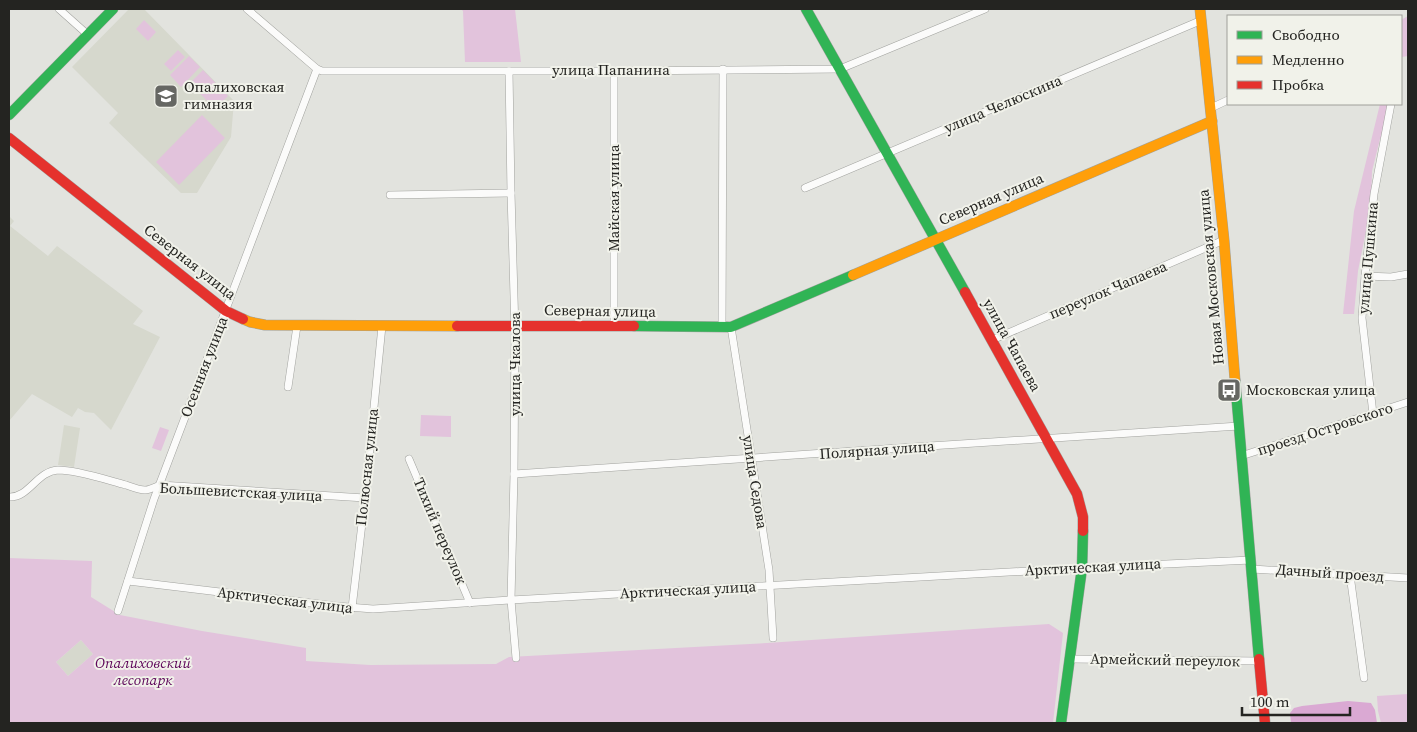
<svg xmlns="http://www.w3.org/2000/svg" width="1417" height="732" font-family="'Source Serif 4',serif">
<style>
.built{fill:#d6d8cd}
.green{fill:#e2c3dc;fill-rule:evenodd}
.water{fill:#daa9d3}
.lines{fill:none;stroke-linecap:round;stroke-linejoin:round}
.street-casing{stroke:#a1a29e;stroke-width:8}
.fast-casing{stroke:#a1a29e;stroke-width:11}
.slow-casing{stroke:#a1a29e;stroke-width:11}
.jam-casing{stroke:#a1a29e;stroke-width:11}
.street{stroke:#fbfbfa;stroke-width:7}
.fast{stroke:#30b455;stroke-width:10}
.slow{stroke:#ff9f0a;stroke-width:10}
.jam{stroke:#e5322d;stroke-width:10}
.labels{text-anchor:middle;stroke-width:4;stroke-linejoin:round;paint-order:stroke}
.street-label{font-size:15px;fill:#242421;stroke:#f1f2ea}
.poi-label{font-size:15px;fill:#242421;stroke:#f1f2ea;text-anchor:start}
.park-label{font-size:15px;font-style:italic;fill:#5d0559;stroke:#f1f2ea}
</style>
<rect width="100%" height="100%" fill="#e2e3de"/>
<g class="built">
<path d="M129,9H144L234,101L231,137L197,193H181L109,123L118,113L72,67Z"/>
<path d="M9,216L14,221L10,226L48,256L57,246L143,311L133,324L160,337L111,430L94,413L85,412L78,408L72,417L32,394L9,421Z"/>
<path d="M64,425L80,428L74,467L58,465Z"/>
<path d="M81,640L93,654L68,676L56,662Z"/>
</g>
<g class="green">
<path d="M461,9H515L521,62H465L463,11Z"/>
<path d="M1408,16V56L1402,57L1401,69V20Z"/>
<path d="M144,20L156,32L148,41L136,29Z"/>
<path d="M178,50L185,57L171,71L164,64Z"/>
<path d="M189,56L200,67L181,87L170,75Z"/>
<path d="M203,70L228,96L215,109L190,83Z"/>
<path d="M1380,104H1395L1388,126L1380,139L1372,171L1371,205L1358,271L1354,314H1343L1354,211Z"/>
<path d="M202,115L225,138L179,185L156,162Z"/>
<path d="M421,415L451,416V437L420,436Z"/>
<path d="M160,427L169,430L161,451L152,448Z"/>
<path d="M9,558L92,561L91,597L120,615L202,631L306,648V661L370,665L496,664L509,657L767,643L1049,624L1063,633L1053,723H9ZM81,640L93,654L68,676L56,662Z"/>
<path d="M1408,694V723H1381L1378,711L1377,696Z"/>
</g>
<path class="water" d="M1348,701L1371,703L1375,710L1377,723H1291L1290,713L1294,708L1302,706Z"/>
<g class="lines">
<g class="street-casing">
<g id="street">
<path d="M59,9L87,34"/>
<path d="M247,9L317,69L322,71H614L840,69L985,9"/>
<path d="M509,71L511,193L515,331L514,474L511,600L516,658"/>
<path d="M1211,108L1228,100"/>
<path d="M805,188L1202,20"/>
<path d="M390,195L511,193"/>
<path d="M1365,276L1391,277L1408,274"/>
<path d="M614,326V71"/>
<path d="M722,327L723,69"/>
<path d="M731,327L769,570L773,638"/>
<path d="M992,340L1224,240"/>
<path d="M288,387L297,326"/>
<path d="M1373,414L1362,318L1365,276L1374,194L1391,104"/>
<path d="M1241,456L1408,402"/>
<path d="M409,459L470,603"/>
<path d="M514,474C756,459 997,440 1239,426"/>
<path d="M9,497C29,498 37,471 58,470C78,470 107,480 126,485C132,487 139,490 145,490C150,490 155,487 160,485L365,498"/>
<path d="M1252,569L1408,578"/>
<path d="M1350,575L1364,678"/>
<path d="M128,581L336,606L373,609L511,600L1082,568L1251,560"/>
<path d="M352,608L365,498L382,326"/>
<path d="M118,611L154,499L317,69"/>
<path d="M1070,659L1259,661"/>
</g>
</g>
<g class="fast-casing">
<g id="fast">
<path d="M806,9L965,292"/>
<path d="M9,115L113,9"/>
<path d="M634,326L731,327L853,275"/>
<path d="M1235,380L1259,659"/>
<path d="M1061,723L1082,568L1083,531"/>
</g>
</g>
<g class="slow-casing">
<g id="slow">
<path d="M1200,9L1224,240L1235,380"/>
<path d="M853,275L1212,121"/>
<path d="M243,319L250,322L265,325L457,326"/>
</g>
</g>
<g class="jam-casing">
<g id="jam">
<path d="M9,138L226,311L243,319"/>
<path d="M965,292L1077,494L1083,517V531"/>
<path d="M457,326H634"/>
<path d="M1259,659L1265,723"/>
</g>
</g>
<use href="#street" class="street"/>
<use href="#fast" class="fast"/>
<use href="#slow" class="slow"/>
<use href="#jam" class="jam"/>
</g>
<defs>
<g id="school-square" transform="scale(1.25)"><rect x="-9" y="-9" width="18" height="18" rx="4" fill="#666763" stroke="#f1f2ea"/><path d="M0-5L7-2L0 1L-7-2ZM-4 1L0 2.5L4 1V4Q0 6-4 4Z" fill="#fff"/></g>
<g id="bus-square" transform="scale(1.25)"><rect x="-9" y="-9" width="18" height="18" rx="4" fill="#666763" stroke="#f1f2ea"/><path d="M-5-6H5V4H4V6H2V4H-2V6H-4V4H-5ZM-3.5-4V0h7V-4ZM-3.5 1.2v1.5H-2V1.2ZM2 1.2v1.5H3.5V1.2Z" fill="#fff"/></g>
</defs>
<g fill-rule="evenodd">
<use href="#school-square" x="166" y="96"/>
<use href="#bus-square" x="1229" y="390"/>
</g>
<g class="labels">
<g class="street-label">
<text x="611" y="75">улица Папанина</text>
<text transform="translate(1003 104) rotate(-23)" y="5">улица Челюскина</text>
<text transform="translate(614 198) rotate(-90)" y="5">Майская улица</text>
<text transform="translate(991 199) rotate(-23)" y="5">Северная улица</text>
<text transform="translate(1368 258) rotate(-85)" y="5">улица Пушкина</text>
<text transform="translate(190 262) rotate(38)" y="5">Северная улица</text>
<text transform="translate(1211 277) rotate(-95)" y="5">Новая Московская улица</text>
<text transform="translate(1108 290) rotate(-23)" y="5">переулок Чапаева</text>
<text transform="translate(600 311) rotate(1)" y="5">Северная улица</text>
<text transform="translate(1012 345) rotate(61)" y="5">улица Чапаева</text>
<text transform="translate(515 364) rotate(-90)" y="5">улица Чкалова</text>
<text transform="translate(204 367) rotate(-69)" y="5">Осенняя улица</text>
<text transform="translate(1325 429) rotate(-18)" y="5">проезд Островского</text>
<text transform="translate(877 450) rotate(-4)" y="5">Полярная улица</text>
<text transform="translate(367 467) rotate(-84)" y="5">Полюсная улица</text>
<text transform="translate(755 482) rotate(81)" y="5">улица Седова</text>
<text transform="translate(241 492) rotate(3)" y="5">Большевистская улица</text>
<text transform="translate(440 531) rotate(67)" y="5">Тихий переулок</text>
<text transform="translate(1093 567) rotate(-3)" y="5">Арктическая улица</text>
<text transform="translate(1330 573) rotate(4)" y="5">Дачный проезд</text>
<text transform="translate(688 590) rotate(-3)" y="5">Арктическая улица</text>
<text transform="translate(285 600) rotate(7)" y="5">Арктическая улица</text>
<text transform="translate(1165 660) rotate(1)" y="5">Армейский переулок</text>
</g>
<g class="poi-label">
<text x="184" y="92">Опалиховская<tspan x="184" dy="17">гимназия</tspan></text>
<text x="1246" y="395">Московская улица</text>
</g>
<g class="park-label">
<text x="143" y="668">Опалиховский<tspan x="143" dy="17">лесопарк</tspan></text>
</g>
</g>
<rect width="1417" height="732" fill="none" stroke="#242421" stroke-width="20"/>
<rect x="1227" y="15" width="175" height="90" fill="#f1f2ea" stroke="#9fa09a"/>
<rect x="1237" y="31" width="25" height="8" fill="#30b455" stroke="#9fa09a"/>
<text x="1272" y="40" font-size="15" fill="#242421">Свободно</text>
<rect x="1237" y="56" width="25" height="8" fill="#ff9f0a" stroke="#9fa09a"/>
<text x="1272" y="65" font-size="15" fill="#242421">Медленно</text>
<rect x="1237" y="81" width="25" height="8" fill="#e5322d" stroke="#9fa09a"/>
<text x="1272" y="90" font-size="15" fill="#242421">Пробка</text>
<path d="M1242 707v8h108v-8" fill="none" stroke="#242421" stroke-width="2.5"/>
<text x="1250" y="707" font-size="15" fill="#242421" stroke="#f1f2ea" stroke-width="4" paint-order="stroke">100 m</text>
</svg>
